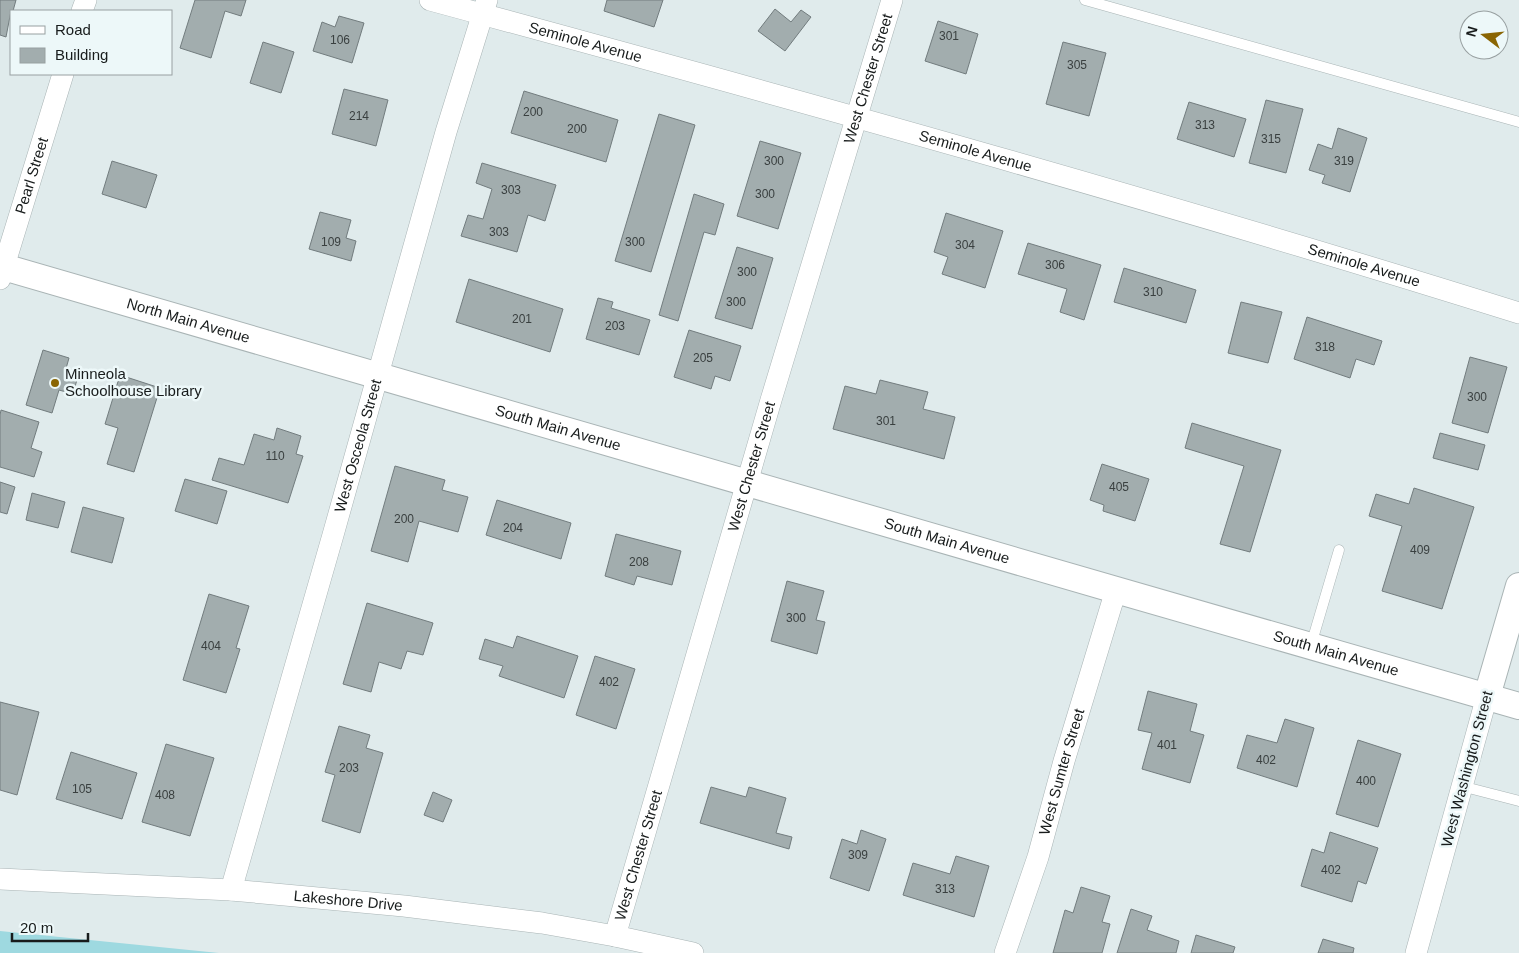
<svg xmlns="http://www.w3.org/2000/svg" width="1519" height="953" font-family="Helvetica,sans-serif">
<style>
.water{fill:#9ed9e0}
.building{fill:#a2adae;stroke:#727c7e}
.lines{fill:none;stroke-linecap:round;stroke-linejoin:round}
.service-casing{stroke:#a9b4b5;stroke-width:11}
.minor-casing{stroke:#a9b4b5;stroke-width:22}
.tertiary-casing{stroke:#a9b4b5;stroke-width:28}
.service{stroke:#fff;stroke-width:10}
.minor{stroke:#fff;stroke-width:21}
.tertiary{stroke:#fff;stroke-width:26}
.poi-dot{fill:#8a6503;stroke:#edf8f9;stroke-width:2}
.labels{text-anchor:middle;stroke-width:5;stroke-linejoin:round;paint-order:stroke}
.number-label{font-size:12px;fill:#3a4040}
.street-label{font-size:15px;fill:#181c1c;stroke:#edf8f9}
.poi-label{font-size:15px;fill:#181c1c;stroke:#edf8f9;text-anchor:start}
</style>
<rect width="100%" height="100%" fill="#e0ebec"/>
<path class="water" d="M0,931L219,953H0Z"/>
<g class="building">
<path d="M0,0H16L13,11H11L6,37L0,35Z"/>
<path d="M195,0H246L241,16L225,11L211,58L180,48Z"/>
<path d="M607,0H663L654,27L604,11Z"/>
<path d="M775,9L791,22L801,10L811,17L785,51L758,31Z"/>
<path d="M339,16L364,23L352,63L313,51L322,22L335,27Z"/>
<path d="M938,21L978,34L966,74L925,61Z"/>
<path d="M263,42L294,52L281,93L250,83Z"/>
<path d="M1063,42L1106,53L1089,116L1046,104Z"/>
<path d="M344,89L388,100L376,146L332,134Z"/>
<path d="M524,91L618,120L606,162L511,133Z"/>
<path d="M1266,100L1303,109L1286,173L1249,163Z"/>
<path d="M1189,102L1246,119L1234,157L1177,139Z"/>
<path d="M659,114L695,125L651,272L615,261Z"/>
<path d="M1338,128L1367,138L1350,192L1322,183L1325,175L1309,170L1318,144L1332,149Z"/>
<path d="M760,141L801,153L778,229L737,216Z"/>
<path d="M112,161L157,175L146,208L102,194Z"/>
<path d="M482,163L556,185L545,221L528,215L517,252L461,236L468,215L483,219L492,189L476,183Z"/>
<path d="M694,194L724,204L715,235L704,232L678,321L659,315Z"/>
<path d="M320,212L351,220L346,238L356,241L351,261L309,249Z"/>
<path d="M946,213L1003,231L985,288L942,274L948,257L934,252Z"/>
<path d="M1028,243L1101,265L1084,320L1060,312L1067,289L1018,274Z"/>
<path d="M737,247L773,258L752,329L715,318Z"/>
<path d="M1124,268L1196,290L1186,323L1114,302Z"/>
<path d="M469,279L563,309L550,352L456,322Z"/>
<path d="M598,298L613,302L611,308L650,320L639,355L586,339Z"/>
<path d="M1241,302L1282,312L1268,363L1228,353Z"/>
<path d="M1307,317L1382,341L1374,365L1356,359L1350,378L1294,359Z"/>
<path d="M689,330L741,346L730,381L715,376L711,389L674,377Z"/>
<path d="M43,350L69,358L65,372L78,376L73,394L59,390L52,413L26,405Z"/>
<path d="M1470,357L1507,367L1488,433L1452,423Z"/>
<path d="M120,375L160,388L134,472L107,464L118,428L105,424Z"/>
<path d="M880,380L928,392L923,409L955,417L944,459L833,429L845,386L876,394Z"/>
<path d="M1,410L39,422L31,448L42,452L34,477L0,467V415Z"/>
<path d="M1192,423L1281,450L1250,552L1220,544L1244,466L1185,448Z"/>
<path d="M277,428L301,436L296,454L303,456L288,503L212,480L219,458L244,465L254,434L274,440Z"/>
<path d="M1440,433L1485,445L1478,470L1433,458Z"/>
<path d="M1102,464L1149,479L1135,521L1103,511L1104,505L1090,500Z"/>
<path d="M395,466L445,480L442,490L468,497L458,532L419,521L408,562L371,551Z"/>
<path d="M185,479L227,491L217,524L175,511Z"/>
<path d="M0,482L15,487L7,514L0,512Z"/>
<path d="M1414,488L1474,507L1442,609L1382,591L1402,526L1369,516L1376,494L1409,504Z"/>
<path d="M32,493L65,502L58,528L26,520Z"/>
<path d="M497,500L571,523L561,559L486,535Z"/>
<path d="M83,507L124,518L112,563L71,552Z"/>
<path d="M616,534L681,551L672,585L637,576L634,585L605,576Z"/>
<path d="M787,581L824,591L816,620L825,622L817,654L771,641Z"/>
<path d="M209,594L249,606L236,648L240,649L226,693L183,680Z"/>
<path d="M367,603L433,623L423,655L407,651L401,669L379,662L371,692L343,684Z"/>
<path d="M517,636L578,656L564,698L499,676L503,666L479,659L485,639L513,648Z"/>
<path d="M595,656L635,669L616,729L576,715Z"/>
<path d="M1148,691L1197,704L1190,731L1204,735L1190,783L1142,769L1152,733L1138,730Z"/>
<path d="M0,702L39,712L17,795L0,790Z"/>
<path d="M1285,719L1314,728L1297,787L1237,768L1247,735L1277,743Z"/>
<path d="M339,726L370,735L366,748L383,753L360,833L322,821L335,775L325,772Z"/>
<path d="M1358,740L1401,754L1378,827L1336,814Z"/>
<path d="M166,744L214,758L190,836L142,822Z"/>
<path d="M71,752L137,773L122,819L56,799Z"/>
<path d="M711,787L746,797L749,787L786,798L776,833L792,837L789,849L700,823Z"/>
<path d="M433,792L452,800L443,822L424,815Z"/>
<path d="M861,830L886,839L869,891L830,878L842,839L857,844Z"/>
<path d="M1330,832L1378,848L1366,884L1358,881L1352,902L1301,886L1312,849L1324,853Z"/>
<path d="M956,856L989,866L974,917L903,895L913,863L950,874Z"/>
<path d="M1081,887L1110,896L1102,922L1110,924L1102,953H1053L1065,910L1073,913Z"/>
<path d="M1131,909L1152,916L1147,930L1179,941L1176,953H1117Z"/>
<path d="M1196,935L1235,947L1233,953H1191Z"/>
<path d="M1323,939L1354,948L1353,953H1318Z"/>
</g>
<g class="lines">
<g class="service-casing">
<g id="service">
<path d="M1085,0L1519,122"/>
<path d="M1311,645L1339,550"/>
<path d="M1461,786L1519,801"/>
</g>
</g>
<g class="minor-casing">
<g id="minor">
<path id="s1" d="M430,0C795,99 1158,200 1519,313"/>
<path d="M82,11L86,0"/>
<path id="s2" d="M0,279L63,74"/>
<path id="s3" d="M0,879L231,890L404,906L542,923L615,936L693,953"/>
<path id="s4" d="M231,890L333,535L446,132L487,0"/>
<path id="s5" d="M615,936L771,400L892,0"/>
<path id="s6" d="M1005,953L1038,857L1064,761L1116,590"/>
<path d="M1416,953L1487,696"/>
</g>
</g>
<g class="tertiary-casing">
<g id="tertiary">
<path id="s7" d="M0,266L1116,590L1519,706"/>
<path d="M1487,696L1519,586"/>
</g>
</g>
<use href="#service" class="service"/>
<use href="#minor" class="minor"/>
<use href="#tertiary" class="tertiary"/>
</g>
<circle class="poi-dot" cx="55" cy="383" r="5"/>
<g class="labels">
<g class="number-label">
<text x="949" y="40">301</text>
<text x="340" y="44">106</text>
<text x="1077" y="69">305</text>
<text x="533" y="116">200</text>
<text x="359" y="120">214</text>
<text x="1205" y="129">313</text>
<text x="577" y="133">200</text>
<text x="1271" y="143">315</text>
<text x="774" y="165">300</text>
<text x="1344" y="165">319</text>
<text x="511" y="194">303</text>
<text x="765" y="198">300</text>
<text x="499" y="236">303</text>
<text x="331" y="246">109</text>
<text x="635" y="246">300</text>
<text x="965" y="249">304</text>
<text x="1055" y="269">306</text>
<text x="747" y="276">300</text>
<text x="1153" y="296">310</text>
<text x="736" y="306">300</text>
<text x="522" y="323">201</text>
<text x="615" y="330">203</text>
<text x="1325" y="351">318</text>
<text x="703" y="362">205</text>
<text x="1477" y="401">300</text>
<text x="886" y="425">301</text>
<text x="275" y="460">110</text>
<text x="1119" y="491">405</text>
<text x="404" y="523">200</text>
<text x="513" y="532">204</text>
<text x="1420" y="554">409</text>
<text x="639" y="566">208</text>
<text x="796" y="622">300</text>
<text x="211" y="650">404</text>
<text x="609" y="686">402</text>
<text x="1167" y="749">401</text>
<text x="1266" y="764">402</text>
<text x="349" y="772">203</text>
<text x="1366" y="785">400</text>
<text x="82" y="793">105</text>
<text x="165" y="799">408</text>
<text x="858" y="859">309</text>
<text x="1331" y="874">402</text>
<text x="945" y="893">313</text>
</g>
<g class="street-label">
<text dy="5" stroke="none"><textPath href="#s1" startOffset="161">Seminole Avenue</textPath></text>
<text dy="5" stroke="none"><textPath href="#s5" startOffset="894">West Chester Street</textPath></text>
<text dy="5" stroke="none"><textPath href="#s1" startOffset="566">Seminole Avenue</textPath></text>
<text dy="5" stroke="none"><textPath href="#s2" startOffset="108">Pearl Street</textPath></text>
<text dy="5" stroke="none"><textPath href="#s1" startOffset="971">Seminole Avenue</textPath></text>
<text dy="5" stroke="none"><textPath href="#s7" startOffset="196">North Main Avenue</textPath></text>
<text dy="5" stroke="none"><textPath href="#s7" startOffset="581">South Main Avenue</textPath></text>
<text dy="5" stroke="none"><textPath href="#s4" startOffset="462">West Osceola Street</textPath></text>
<text dy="5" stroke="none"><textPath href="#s5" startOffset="489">West Chester Street</textPath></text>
<text dy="5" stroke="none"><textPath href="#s7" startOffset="986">South Main Avenue</textPath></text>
<text dy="5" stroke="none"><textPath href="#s7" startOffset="1391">South Main Avenue</textPath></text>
<text transform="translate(1467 769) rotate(-75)" y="5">West Washington Street</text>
<text dy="5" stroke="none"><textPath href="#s6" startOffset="190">West Sumter Street</textPath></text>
<text dy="5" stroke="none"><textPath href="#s5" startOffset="84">West Chester Street</textPath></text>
<text dy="5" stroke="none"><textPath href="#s3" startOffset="349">Lakeshore Drive</textPath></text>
</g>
<g class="poi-label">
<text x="65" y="379">Minneola<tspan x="65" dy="17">Schoolhouse Library</tspan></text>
</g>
</g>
<rect x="10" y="10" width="162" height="65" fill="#edf8f9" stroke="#98a0a1"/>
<rect x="20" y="26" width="25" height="8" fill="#ffffff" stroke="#98a0a1"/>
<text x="55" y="35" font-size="15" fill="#181c1c">Road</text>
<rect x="20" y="48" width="25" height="15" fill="#a2adae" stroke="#98a0a1"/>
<text x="55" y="60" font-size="15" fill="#181c1c">Building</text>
<g transform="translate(1484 35) rotate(286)"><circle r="24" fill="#edf8f9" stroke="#98a0a1"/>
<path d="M0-4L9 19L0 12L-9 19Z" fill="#8a6503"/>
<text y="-8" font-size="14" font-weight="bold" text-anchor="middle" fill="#181c1c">N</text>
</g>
<path d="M12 933v8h76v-8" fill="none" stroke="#181c1c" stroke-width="2.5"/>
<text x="20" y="933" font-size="15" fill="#181c1c" stroke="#edf8f9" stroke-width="4" paint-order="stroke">20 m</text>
</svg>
